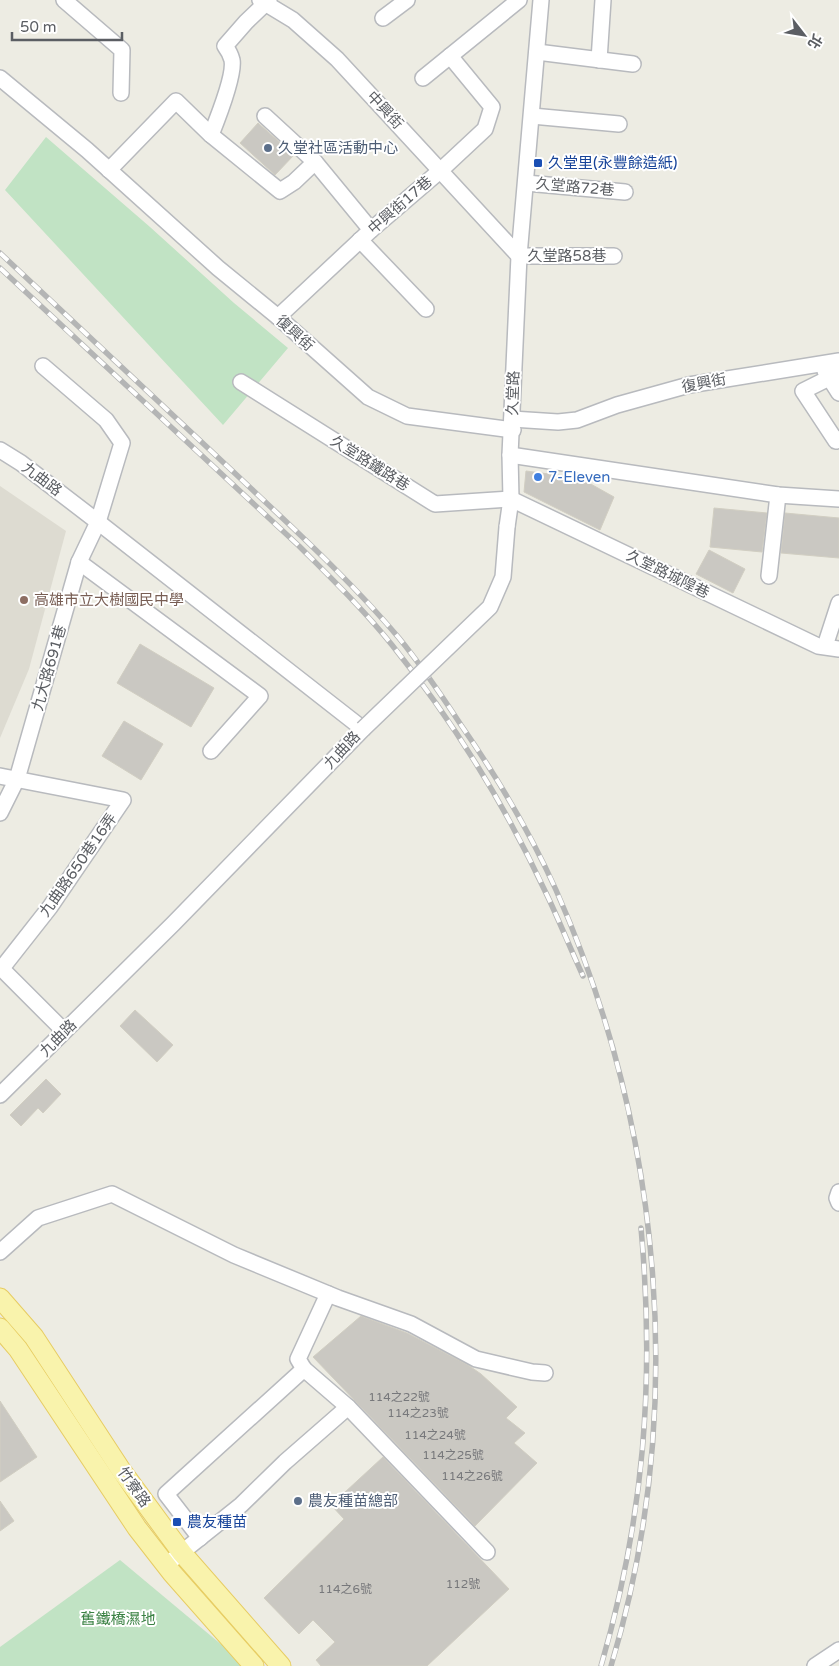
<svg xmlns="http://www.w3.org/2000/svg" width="839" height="1666" font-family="'Varela Round','Noto Sans TC',sans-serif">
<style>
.education{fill:#dddbd1}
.green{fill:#c1e3c4}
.building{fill:#cac8c2;stroke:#d1cec2}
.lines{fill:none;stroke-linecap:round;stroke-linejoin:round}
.minor-casing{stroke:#b8babe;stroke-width:18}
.major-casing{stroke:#e7cc62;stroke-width:21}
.minor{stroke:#fff;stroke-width:15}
.major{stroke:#f9f3ac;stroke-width:19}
.rail-casing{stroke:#b4b5b5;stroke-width:5.5}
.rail{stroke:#fff;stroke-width:4;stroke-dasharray:11;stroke-linecap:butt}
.minor-bridge-casing{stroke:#b8babe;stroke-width:18;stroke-linecap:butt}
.minor-bridge{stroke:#fff;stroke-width:15}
.service-dot{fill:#5c6f8a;stroke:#fff;stroke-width:2}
.transit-dot{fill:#1a4fb4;stroke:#fff;stroke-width:2}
.shop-dot{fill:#3f7fe0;stroke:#fff;stroke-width:2}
.education-dot{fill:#8d6e63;stroke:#fff;stroke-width:2}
.labels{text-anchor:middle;stroke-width:4;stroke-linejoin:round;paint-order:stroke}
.number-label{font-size:12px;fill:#77787b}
.street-label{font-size:15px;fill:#5b5e63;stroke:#fff}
.service-label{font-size:15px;fill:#4e5e75;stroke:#fff;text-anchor:start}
.transit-label{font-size:15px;fill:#164399;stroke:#fff;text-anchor:start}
.shop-label{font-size:15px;fill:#366cbe;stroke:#fff;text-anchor:start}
.education-label{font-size:15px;fill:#785e54;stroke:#fff;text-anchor:start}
.park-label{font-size:15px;fill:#3b8244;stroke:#fff}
</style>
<rect width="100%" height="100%" fill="#edece3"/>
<path class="education" d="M0,486L66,531L29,669L0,738Z"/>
<g class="green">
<path d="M46,137L150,227L234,303L288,348L223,425L5,190Z"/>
<path d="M120,1560L247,1666H0V1647Z"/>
</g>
<g class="building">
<path d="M258,123L294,155L275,175L240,143Z"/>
<path d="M526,471L580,478L614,497L600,530L524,492Z"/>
<path d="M714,508L767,513L762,552L710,547Z"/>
<path d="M785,513L839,518V558L781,553Z"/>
<path d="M709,550L745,569L733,593L696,574Z"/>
<path d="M140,644L214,688L191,727L117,683Z"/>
<path d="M124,721L163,744L141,780L102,756Z"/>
<path d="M135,1010L173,1045L157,1062L120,1026Z"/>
<path d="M46,1079L61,1094L43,1113L38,1108L21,1126L10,1115Z"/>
<path d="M361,1316L407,1333L468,1365L481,1374L517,1407L506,1418L525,1433L514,1443L537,1463L475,1526L313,1357Z"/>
<path d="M0,1401L37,1457L0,1482Z"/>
<path d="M383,1457L509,1589L427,1666H321L316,1660L335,1642L313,1620L299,1634L264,1598L344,1519L331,1505Z"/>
<path d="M0,1501L14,1521L0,1531Z"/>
</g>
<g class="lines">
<g class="minor-casing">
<g id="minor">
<path d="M64,0L122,50L121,93"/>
<path d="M260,0L293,20L337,59L519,256H614"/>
<path d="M383,18L407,0"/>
<path d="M537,52L633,64"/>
<path d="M599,60L603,0"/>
<path d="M0,78L87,150L218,268L278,317L368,397L407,416L513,430"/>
<path d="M423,78L519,0"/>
<path d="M265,116L315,162L371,230"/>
<path d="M532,116L619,124"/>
<path d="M211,135C217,120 235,75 232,60C231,56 228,50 225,46L246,22L269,0"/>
<path d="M109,170L176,101L211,135L280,191L294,182L315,162"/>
<path d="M526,183L625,192"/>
<path d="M360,240L426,309"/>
<path d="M278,317L371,230L441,170L485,129L492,107L450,56"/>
<path d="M825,371L839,393"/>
<path d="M839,375L829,378L803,391L836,441L839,439"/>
<path d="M241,382L435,504L511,499L818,646L839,649"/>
<path d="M512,419L558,422L577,420L617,405L689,385L839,361"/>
<path d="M0,450L21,463L98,522L363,729L173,924L0,1095"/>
<path d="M510,455L778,495L839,499"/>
<path d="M507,527L511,499L510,455L519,256L541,0"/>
<path d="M79,562L260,696L211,751"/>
<path d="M769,576L778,495"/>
<path d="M825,646L839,603"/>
<path d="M0,776L123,800L50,907L2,968"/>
<path d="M0,813L17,779L79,562L98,522L122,443L106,420L43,366"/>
<path d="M0,967L64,1031"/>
<path d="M839,1192L837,1198L839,1203"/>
<path d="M0,1252L38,1218L112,1194L234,1255L338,1298L411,1324L476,1359L532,1372L545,1373"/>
<path d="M304,1369L298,1359L328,1294"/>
<path d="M200,1538L166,1494L304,1369L348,1407L487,1552"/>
<path d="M166,1565L241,1505L285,1462L348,1407"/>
<path d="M815,1666L839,1650"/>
</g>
</g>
<g class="major-casing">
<g id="major">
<path d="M0,1298L34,1337L121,1470L182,1553L281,1666"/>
<path d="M0,1328L18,1349L137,1528L172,1573L254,1666"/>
</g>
</g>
<use href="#minor" class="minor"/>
<use href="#major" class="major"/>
<g class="rail-casing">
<g id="rail">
<path d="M0,253C80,328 161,404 241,479C295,530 351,581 399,638C421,665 442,696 461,725C497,777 530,832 556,890C663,1132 688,1411 611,1666"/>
<path d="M0,268L299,546C331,578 364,610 392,645C453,721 505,805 546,893C559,920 570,948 583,976"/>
<path d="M601,1666C644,1518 655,1381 641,1228"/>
</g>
</g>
<use href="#rail" class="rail"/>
<g class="minor-bridge-casing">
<path id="minor-bridge" d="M363,729L490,607L503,577L507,527"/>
</g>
<use href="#minor-bridge" class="minor-bridge"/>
</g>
<g class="service-dot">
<circle cx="268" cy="148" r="5"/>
<circle cx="298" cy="1501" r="5"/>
</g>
<g class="transit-dot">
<rect x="533" y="158" width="10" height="10" rx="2.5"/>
<rect x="172" y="1517" width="10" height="10" rx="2.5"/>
</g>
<circle class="shop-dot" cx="538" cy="477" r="5"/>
<circle class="education-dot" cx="24" cy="600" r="5"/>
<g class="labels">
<g class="number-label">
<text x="399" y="1401">114之22號</text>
<text x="418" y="1417">114之23號</text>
<text x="435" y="1439">114之24號</text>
<text x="453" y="1459">114之25號</text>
<text x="472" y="1480">114之26號</text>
<text x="463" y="1588">112號</text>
<text x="345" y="1593">114之6號</text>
</g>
<g class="street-label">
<text transform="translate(385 110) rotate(47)" y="5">中興街</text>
<text transform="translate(575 187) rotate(5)" y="5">久堂路72巷</text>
<text transform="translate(400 205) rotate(-41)" y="5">中興街17巷</text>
<text x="567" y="261">久堂路58巷</text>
<text transform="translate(295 333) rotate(42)" y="5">復興街</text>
<text transform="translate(704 383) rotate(-11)" y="5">復興街</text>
<text transform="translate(513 393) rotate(-88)" y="5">久堂路</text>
<text transform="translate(370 463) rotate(32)" y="5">久堂路鐵路巷</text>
<text transform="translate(42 479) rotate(37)" y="5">九曲路</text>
<text transform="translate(668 574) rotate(26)" y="5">久堂路城隍巷</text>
<text transform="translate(49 668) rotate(-74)" y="5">九大路691巷</text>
<text transform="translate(342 750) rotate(-47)" y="5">九曲路</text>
<text transform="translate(78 865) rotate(-55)" y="5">九曲路650巷16弄</text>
<text transform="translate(58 1038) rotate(-45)" y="5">九曲路</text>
<text transform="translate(134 1487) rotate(55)" y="5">竹寮路</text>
</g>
<g class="service-label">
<text x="278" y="153">久堂社區活動中心</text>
<text x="308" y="1506">農友種苗總部</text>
</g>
<g class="transit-label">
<text x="548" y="168">久堂里(永豐餘造紙)</text>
<text x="187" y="1527">農友種苗</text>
</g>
<g class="shop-label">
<text x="548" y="482">7-Eleven</text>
</g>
<g class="education-label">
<text x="34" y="605">高雄市立大樹國民中學</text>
</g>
<g class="park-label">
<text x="118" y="1624">舊鐵橋濕地</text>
</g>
</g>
<g transform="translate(804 35) rotate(121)" stroke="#ffffff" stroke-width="4" paint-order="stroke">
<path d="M0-4L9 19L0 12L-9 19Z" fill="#5b5e63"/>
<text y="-8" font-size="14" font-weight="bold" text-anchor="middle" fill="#5b5e63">北</text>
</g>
<path d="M12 32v8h110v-8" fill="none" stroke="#5b5e63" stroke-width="2.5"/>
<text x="20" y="32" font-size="15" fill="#5b5e63" stroke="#ffffff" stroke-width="4" paint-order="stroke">50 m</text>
</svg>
